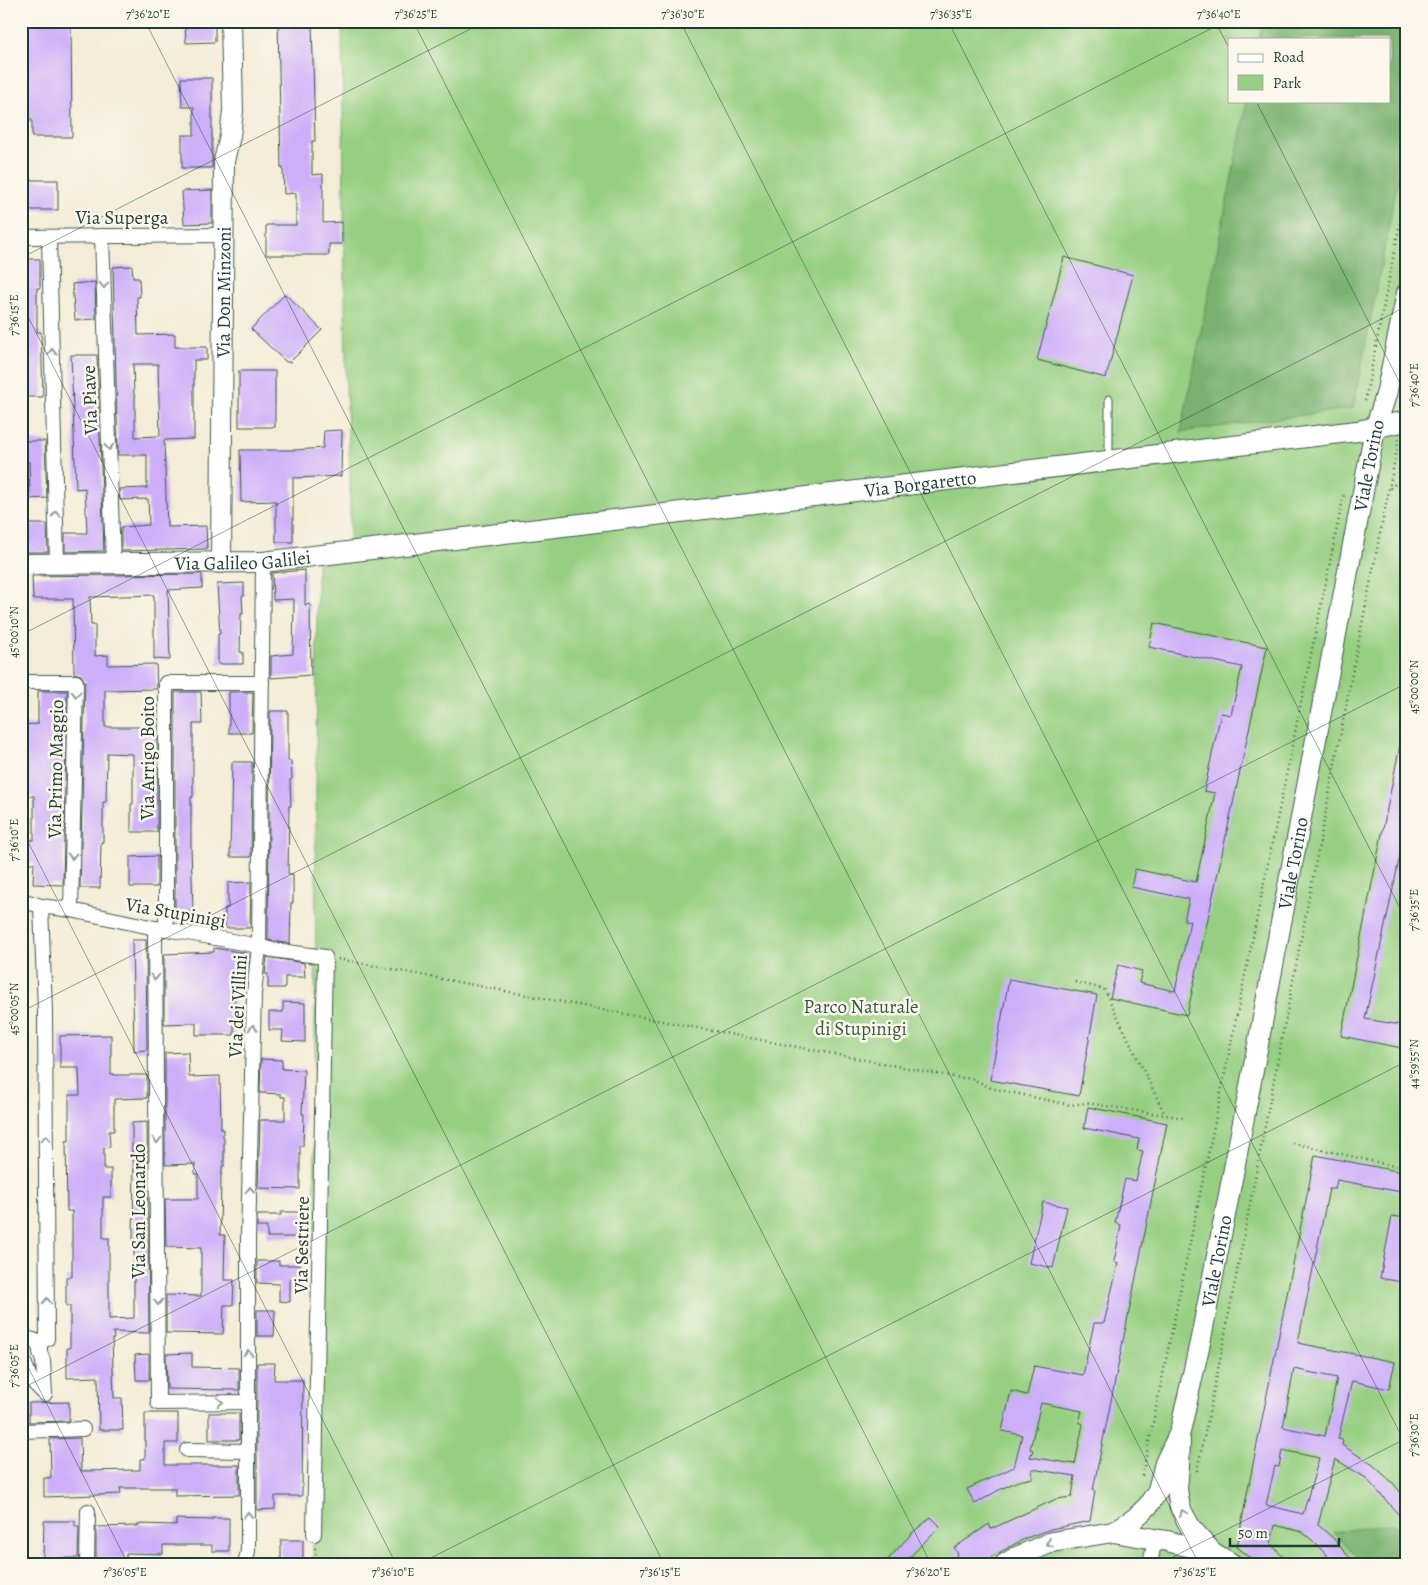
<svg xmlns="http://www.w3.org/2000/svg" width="1428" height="1585" font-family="Alegreya,serif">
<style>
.green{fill:#97cf82;stroke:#5b865b;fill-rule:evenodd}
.forest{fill:#79b270;stroke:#4c7852}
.building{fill:#ccaef9;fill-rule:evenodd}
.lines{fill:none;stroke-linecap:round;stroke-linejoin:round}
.lane-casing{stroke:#3f574c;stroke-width:9}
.street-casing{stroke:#3f574c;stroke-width:16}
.secondary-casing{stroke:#3f574c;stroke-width:22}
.path{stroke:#3f574c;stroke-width:2.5;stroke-dasharray:1 4;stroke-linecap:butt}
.lane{stroke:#fff;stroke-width:7}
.street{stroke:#fff;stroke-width:14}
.secondary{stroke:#fff;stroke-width:20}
.oneway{stroke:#8f9e9a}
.ticks{fill:none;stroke:#1f3d34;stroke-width:1;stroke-opacity:0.45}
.labels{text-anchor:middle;stroke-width:5;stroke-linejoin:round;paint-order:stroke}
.street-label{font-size:19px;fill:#1f3d34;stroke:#fbf7ec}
.park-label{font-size:19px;fill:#375a44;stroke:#fbf7ec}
.neatline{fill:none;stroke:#1f3d34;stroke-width:2}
.ticks-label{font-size:12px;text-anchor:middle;fill:#1f3d34}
</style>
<rect width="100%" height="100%" fill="#fbf7ec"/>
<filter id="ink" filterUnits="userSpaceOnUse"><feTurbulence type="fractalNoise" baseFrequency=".02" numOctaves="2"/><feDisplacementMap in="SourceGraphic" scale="10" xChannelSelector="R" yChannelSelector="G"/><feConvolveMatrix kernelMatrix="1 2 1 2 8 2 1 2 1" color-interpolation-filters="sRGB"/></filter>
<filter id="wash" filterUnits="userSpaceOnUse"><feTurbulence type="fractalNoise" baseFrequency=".0096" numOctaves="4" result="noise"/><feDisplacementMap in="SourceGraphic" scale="20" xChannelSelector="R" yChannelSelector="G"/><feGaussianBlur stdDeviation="1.12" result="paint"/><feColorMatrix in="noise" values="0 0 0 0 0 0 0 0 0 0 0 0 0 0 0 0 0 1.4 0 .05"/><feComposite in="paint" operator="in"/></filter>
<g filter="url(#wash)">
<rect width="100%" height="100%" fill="#f3ecd6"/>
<path class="green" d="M342,21H1407V1564H313L317,563L350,559V472L346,388ZM1229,39H1389V101H1229Z"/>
<g class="forest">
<path d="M1263,21H1407V133L1353,408L1181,432L1247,101H1389V39H1259Z"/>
<path d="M1394,1524L1407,1541V1559L1386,1564H1365L1333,1532Z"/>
</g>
<g id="blocks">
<g class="building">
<path d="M21,21H71L72,137H32V120H28V103H25L24,86H21Z"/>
<path d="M185,21H215V42L186,43Z"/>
<path d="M278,21H312L315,141H312V175L323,174V223L342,222V244H329V255H266V225H296V193L284,194L283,168H281Z"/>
<path d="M181,78H212V168H182V135H194V107H182Z"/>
<rect x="21" y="180" width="37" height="30"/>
<path d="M212,190V223L184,224L182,191Z"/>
<path d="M1064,257L1133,275L1106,378L1037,360Z"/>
<path d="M21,259H40V288H37V332H41L43,397H21Z"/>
<path d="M132,266L133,278H139L140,297H137L138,335L175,334V347H207V360H194V439L164,440L167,527L206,526L207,549L121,551V527L149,525L148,499L120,500L119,489L147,488V455H118L113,267ZM133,364H158L160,436L135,437V396H134Z"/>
<path d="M95,282L96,319L75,320L72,284Z"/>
<path d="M285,294L322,330L290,362H286L251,329Z"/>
<path d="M71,355H97L104,551L65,552V533H87L85,488L76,489Z"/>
<rect x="239" y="371" width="36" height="56"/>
<path d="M342,430L341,476L293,478V542H276V501L241,502L240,450H296L323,448L324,431Z"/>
<path d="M21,441H45L47,498L30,499L29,462H21Z"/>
<path d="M21,524H47L48,552H21Z"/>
<path d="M305,570V605L310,604L311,675L271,678V656L293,654L294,599L273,600L272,573Z"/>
<path d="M202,574V588L168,590L170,660L154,659V595L90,597L91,625H95V656L108,655V665L156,664L157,689L105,690V727H148V736H157V832H131V804H133V754L107,753L106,802H103V842H101L100,888H80L85,682L81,675L74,673L73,599H33L32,576Z"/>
<path d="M244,583V596H242L243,614H241L240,652H243V664H218V634H220L217,584Z"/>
<path d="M1154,623L1267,647L1187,1015L1110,998L1118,965L1142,971L1139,983L1175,991L1190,921L1184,920L1189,899L1131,887L1135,869L1196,882L1215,793L1204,791L1221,713L1231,715L1242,667L1149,647Z"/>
<path d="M38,691H67L63,885L33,884L34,863H21V840H34V796H21V725L38,724Z"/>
<path d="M175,692H201L202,724H193V797H191V846L193,912L175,911Z"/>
<path d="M229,692H253L252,733H229Z"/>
<path d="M270,711H288V761H291L292,779L290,780L291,806H289L288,874H293V903H291L290,944L268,940Z"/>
<path d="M1401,740H1407V823L1365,1019L1407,1026V1049L1341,1036Z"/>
<path d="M232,762H252L251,857H230Z"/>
<path d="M157,856V887H130V857Z"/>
<path d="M251,882L250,928H225V908H228V883Z"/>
<path d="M132,940H146L147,1050L134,1051Z"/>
<path d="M214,948L246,953L249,955L247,974H234V1035H196V1023L164,1024V954L214,952Z"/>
<path d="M267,957L304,963L305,977H285V988H268V974H265Z"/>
<path d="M1009,979L1097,995L1079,1096L990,1080Z"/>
<path d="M283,1002L305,1003V1042L282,1041L283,1030H269V1012H283Z"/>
<path d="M111,1035V1074H114V1075H147V1098L114,1099V1131H109L110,1147L104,1148V1169H111V1197H103V1238H109V1319L134,1318V1245H133L134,1152H132V1123L147,1122L149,1333L113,1332L114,1339H112L114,1398H122L123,1430H99L98,1377L67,1378V1348H70V1306H66V1277H72V1211H67L66,1141H69V1095H80L79,1068H60V1036Z"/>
<path d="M188,1052L189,1077L220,1076L221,1129H223V1137H224V1166H222V1174H221L220,1235H225L224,1280H234L233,1305H224L223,1334L166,1333V1295L201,1296V1248L166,1247L165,1199H198V1174H195V1164L165,1165V1053Z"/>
<path d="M261,1059L282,1060V1069L304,1070L302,1114H304L303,1146H300V1189L258,1188L260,1120H285V1097H281V1094L260,1093Z"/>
<path d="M1088,1107L1167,1123L1093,1490L1095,1491L1090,1521L1051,1529L1026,1538L993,1556L983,1564H948L958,1554L954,1548L989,1524L991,1529L1056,1499L1072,1497L1075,1476L1032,1469L1033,1478L1018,1481L997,1491L975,1504L967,1489L1014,1467L1022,1435L1002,1431L1011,1391L1027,1395L1034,1366L1083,1375L1094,1323H1104L1118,1264L1114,1262L1121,1225L1115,1223L1125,1179L1136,1181L1143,1151L1137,1150L1139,1139L1084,1128ZM1041,1403L1082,1411L1079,1422L1083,1424L1075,1464L1030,1457L1033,1450L1030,1449Z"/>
<path d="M1315,1155L1407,1173V1193L1337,1180L1335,1189H1329L1298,1343L1395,1362L1389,1389L1352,1381L1338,1439L1343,1440L1342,1445L1373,1465L1394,1484L1407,1500V1524L1366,1478L1335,1459L1318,1525L1334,1539L1355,1564H1335L1312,1540L1302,1532L1275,1525L1271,1544L1290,1564H1258L1237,1547L1245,1504ZM1294,1369L1337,1378L1325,1436L1283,1427ZM1282,1450L1319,1458L1303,1514L1266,1505L1275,1466L1279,1467Z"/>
<path d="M1043,1202L1067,1207L1053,1268L1029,1263Z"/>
<path d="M281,1212H303V1237H267V1227H257V1215H281Z"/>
<path d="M1392,1216L1407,1218V1283L1380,1278Z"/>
<path d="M257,1261H279V1265H301V1279H290V1302L279,1301V1284L257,1283Z"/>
<path d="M257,1310H275L274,1336H257Z"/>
<path d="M192,1353V1367L239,1368V1390L167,1389L166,1354Z"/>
<path d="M149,1354V1380H136L135,1355Z"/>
<path d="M257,1363H275L274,1380H303L302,1496H275V1509L257,1510Z"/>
<path d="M69,1402V1421L29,1422V1403Z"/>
<path d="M145,1413H178V1443H165V1465H239V1495L175,1496V1488H120L121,1494L44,1497V1478H51L50,1439L80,1438L81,1471L140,1470V1459H145Z"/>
<rect x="209" y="1413" width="30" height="27"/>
<path d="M931,1517L940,1526L903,1564H884L911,1534Z"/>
<path d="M212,1518H229V1551H212V1545H163V1554L126,1553V1558L96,1559V1527L138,1526V1524L176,1525V1519L212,1520Z"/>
<path d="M44,1521H75V1527H79L78,1558H43Z"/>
<rect x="281" y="1540" width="22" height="24"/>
</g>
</g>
</g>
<g filter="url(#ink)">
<use href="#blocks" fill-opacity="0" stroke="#3f574c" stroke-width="1"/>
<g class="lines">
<g class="lane-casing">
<path id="lane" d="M1109,459V399"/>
</g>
<g class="street-casing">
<g id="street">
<path d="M102,236L113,563"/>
<path d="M21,237L223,235"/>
<path d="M49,237L57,563"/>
<path d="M21,682H76L71,910"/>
<path d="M21,900L41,906L71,910L155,928L166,929L259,946L272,950L325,957L314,1534"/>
<path d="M155,928L158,1403L248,1402"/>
<path d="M166,929V683H262"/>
<path d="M21,1340L25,1338L34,1340L40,1348V1351"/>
<path d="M37,1343L47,1339L45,1011L41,906"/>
<path d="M24,1362L31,1380L45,1394L43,1361L40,1352"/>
<path d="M21,1431L83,1429"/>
<path d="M187,1450L247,1451"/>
<path d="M87,1564L88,1511"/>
<path d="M245,1564L248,1551V1240L254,994L259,946L263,562"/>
<path d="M1150,1564L1155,1539"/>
</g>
</g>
<g class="secondary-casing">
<g id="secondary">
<path id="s1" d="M221,563L224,161L230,136L233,111L231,21"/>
<path id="s2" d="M21,564L263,562L1357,431L1407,421"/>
<path d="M1180,1440L1179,1466L1177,1489L1180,1508L1191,1528L1212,1552"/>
<path id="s3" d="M1113,1532L1134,1519L1148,1506L1158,1490L1165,1463L1180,1432L1201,1338L1247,1102L1375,429L1386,395L1407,293"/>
<path d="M1005,1564L1017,1557L1052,1542L1113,1532L1167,1541L1212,1552L1232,1564"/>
</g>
</g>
<g class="path">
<path d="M1365,401L1407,187"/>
<path d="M1390,488L1407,475"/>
<path d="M338,959L954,1077L973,1079L991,1088L1070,1105L1087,1103L1184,1118"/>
<path d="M1075,982L1104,989L1165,1115"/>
<path d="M1293,1143L1407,1169"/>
<path d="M1197,1471L1217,1375L1356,654L1399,439"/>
<path d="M1142,1476L1344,494"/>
<path d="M315,1548L316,1564"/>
</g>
<use href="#lane" class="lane"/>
<use href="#street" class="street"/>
<use href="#secondary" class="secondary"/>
</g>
<defs><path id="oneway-chevron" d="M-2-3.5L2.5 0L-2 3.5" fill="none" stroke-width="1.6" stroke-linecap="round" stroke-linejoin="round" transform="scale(1.25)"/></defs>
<g class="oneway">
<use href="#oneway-chevron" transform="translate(104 285) rotate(88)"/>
<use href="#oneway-chevron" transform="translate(52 352) rotate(-91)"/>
<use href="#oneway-chevron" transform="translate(109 447) rotate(88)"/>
<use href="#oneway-chevron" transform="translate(56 514) rotate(-91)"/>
<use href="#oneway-chevron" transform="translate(76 694) rotate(91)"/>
<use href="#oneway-chevron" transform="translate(72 856) rotate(91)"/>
<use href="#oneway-chevron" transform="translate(155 977) rotate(90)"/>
<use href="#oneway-chevron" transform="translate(253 1028) rotate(-89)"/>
<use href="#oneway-chevron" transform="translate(46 1138) rotate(-90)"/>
<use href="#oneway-chevron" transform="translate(157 1140) rotate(90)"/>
<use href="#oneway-chevron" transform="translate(250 1190) rotate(-88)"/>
<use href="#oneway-chevron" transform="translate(47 1301) rotate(-90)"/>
<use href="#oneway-chevron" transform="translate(158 1302) rotate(90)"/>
<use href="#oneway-chevron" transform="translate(248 1353) rotate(-90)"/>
<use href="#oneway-chevron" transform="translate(220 1402) rotate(-1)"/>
<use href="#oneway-chevron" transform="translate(1183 1513) rotate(-116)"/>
<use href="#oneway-chevron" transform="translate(248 1515) rotate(-91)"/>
<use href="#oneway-chevron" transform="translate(1049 1543) rotate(162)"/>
</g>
</g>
<path class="ticks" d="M145,21L931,1564M413,21L1199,1564M680,21L1407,1447M948,21L1407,922M1215,21L1229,48M1256,101L1407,397M21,258L486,21M21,303L664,1564M21,635L1226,21M21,828L396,1564M21,1012L1407,306M21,1353L128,1564M21,1389L1407,683M419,1564L1407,1061M1159,1564L1407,1438"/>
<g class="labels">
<g class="street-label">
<text x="122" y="224">Via Superga</text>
<text dy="7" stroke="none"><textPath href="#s1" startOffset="271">Via Don Minzoni</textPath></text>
<text transform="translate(89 400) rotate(-92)" y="7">Via Piave</text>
<text dy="7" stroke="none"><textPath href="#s3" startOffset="1110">Viale Torino</textPath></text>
<text dy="7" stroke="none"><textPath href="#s2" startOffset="904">Via Borgaretto</textPath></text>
<text dy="7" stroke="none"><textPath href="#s2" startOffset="222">Via Galileo Galilei</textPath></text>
<text transform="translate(147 758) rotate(-90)" y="7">Via Arrigo Boito</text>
<text transform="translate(55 769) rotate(-89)" y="7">Via Primo Maggio</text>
<text dy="7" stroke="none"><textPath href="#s3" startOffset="705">Viale Torino</textPath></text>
<text transform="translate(176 912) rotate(10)" y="7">Via Stupinigi</text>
<text transform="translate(237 1006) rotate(-87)" y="7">Via dei Villini</text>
<text transform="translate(138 1211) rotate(-90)" y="7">Via San Leonardo</text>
<text transform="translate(301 1245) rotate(-89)" y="7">Via Sestriere</text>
<text dy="7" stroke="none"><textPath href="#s3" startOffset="300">Viale Torino</textPath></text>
</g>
<g class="park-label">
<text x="861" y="1013">Parco Naturale<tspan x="861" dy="22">di Stupinigi</tspan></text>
</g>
</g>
<rect width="1428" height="1585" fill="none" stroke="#fbf7ec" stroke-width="55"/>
<rect x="1228" y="38" width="162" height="65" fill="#fbf7ec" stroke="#a3ada2"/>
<rect x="1238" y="54" width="25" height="8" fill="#ffffff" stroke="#a3ada2"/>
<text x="1273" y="62" font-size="15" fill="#1f3d34">Road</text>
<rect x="1238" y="75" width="25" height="15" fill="#97cf82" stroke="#a3ada2"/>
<text x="1273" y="88" font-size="15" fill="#1f3d34">Park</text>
<path d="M1230 1538v8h109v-8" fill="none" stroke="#1f3d34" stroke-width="2.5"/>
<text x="1238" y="1538" font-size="15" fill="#1f3d34" stroke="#fbf7ec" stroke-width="4" paint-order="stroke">50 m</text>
<rect x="28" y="28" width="1372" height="1530" class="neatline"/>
<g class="ticks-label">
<text x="148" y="18">7°36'20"E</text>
<text x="416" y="18">7°36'25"E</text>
<text x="683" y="18">7°36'30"E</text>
<text x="951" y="18">7°36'35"E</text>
<text x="1219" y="18">7°36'40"E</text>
<text transform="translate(14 315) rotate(-90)" y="4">7°36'15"E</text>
<text transform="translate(1414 385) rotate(-90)" y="4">7°36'40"E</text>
<text transform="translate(14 632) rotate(-90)" y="4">45°00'10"N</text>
<text transform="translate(1414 687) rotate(-90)" y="4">45°00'00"N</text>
<text transform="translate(14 840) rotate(-90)" y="4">7°36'10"E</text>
<text transform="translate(1414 910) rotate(-90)" y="4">7°36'35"E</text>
<text transform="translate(14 1009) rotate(-90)" y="4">45°00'05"N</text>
<text transform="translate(1414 1064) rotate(-90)" y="4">44°59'55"N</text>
<text transform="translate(14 1366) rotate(-90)" y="4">7°36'05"E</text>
<text transform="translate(1414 1435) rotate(-90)" y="4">7°36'30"E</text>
<text x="125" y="1576">7°36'05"E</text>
<text x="393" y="1576">7°36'10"E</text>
<text x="660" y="1576">7°36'15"E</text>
<text x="928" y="1576">7°36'20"E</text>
<text x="1195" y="1576">7°36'25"E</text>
</g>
</svg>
